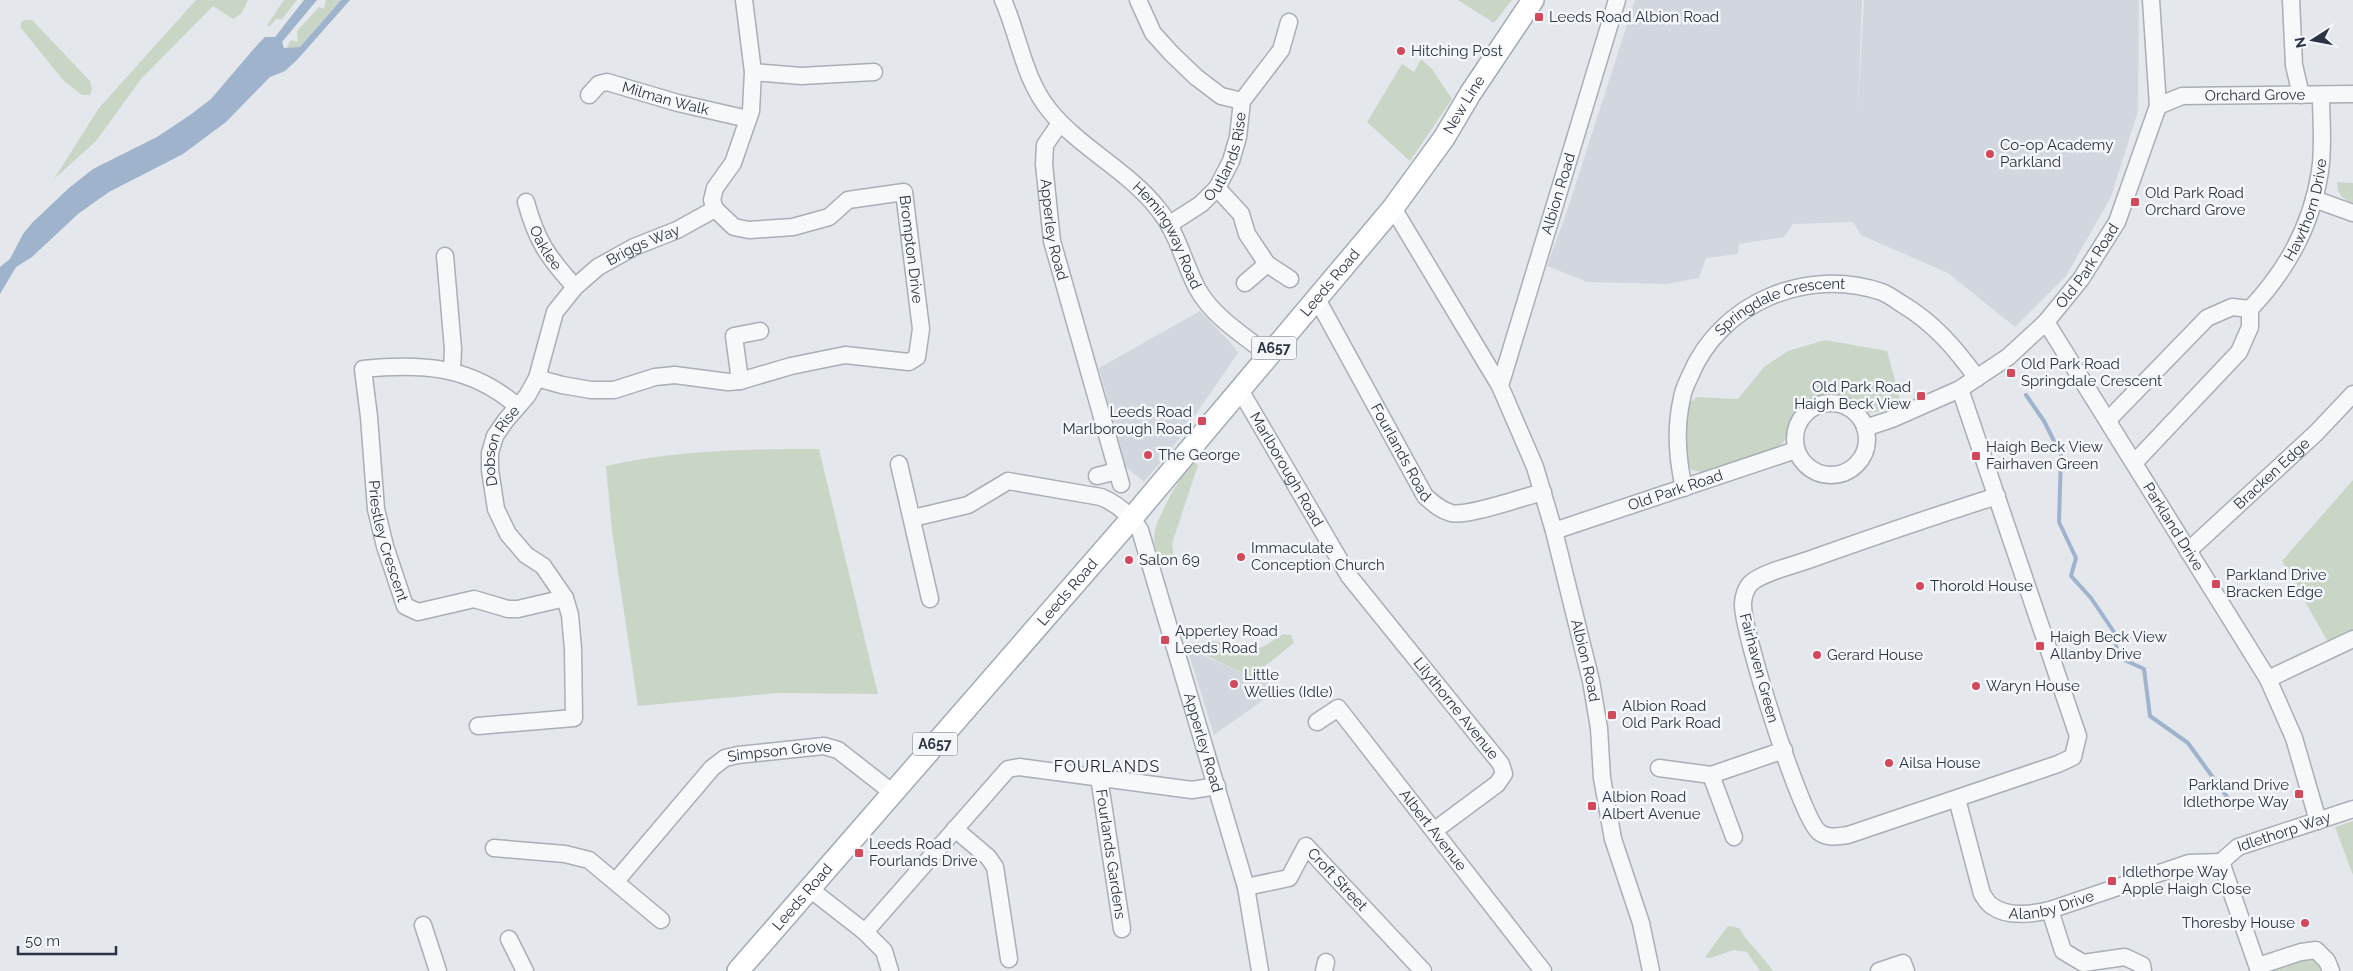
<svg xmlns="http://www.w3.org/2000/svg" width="2353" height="971" font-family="Raleway,sans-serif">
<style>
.built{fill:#d2d6de}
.green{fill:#c9d6c5}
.water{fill:#9fb4cc}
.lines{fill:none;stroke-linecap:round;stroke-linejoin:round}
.stream{stroke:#9fb4cc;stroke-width:4}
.minor-casing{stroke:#a9aeb7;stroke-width:19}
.major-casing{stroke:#a3abb8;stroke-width:24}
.minor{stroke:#f7f8fa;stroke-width:16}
.major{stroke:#fff;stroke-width:21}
.poi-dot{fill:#d1495b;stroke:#f4f6f9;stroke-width:2}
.labels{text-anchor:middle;stroke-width:5;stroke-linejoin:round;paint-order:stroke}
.shield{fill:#f4f6f9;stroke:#676e7b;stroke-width:1}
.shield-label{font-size:14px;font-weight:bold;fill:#2b3445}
.poi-label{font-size:15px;fill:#2b3445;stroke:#f4f6f9;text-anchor:start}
.street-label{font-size:15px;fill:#2b3445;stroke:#f4f6f9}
.neighbourhood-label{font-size:16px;letter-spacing:1px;fill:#1d2536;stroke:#f4f6f9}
</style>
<rect width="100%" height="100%" fill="#e4e7ec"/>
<g class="built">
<path d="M1635,0H1862L1858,109L1864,0H2139L2138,111L2111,197L2066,276L2015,327L1948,273L1861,235L1853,222L1793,224L1784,237L1739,244L1738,254L1706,258L1699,278L1666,284L1588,282L1547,266L1567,211Z"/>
<path d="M1200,311L1230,342L1238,353L1173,447L1144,482L1125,466L1099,368Z"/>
<path d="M1187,648L1251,677L1260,670L1275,692L1214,735Z"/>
</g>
<g class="green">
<path d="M196,0H248L241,14L233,19L213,6L141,79L96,141L54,179L99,108Z"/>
<path d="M284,0H297L282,19H276L270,26L267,25Z"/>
<path d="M326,0H341L300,47L286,49L291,40L298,42L297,31L319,7L324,9Z"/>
<path d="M1458,0H1512L1494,23Z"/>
<path d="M26,20H32L90,81L92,88L90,95H82L64,81L21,28V22Z"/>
<path d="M1421,59L1432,69L1452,99L1410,161L1367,122L1402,64L1414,72Z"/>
<path d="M2337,182L2353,183V203C2342,199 2337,194 2337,182Z"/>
<path d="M1825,340L1887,351L1902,406L1871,413L1822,396L1795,412L1785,440L1778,448L1702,472L1692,470L1685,460L1686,406L1697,397L1738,399L1764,367L1788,351Z"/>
<path d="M819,449L878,694L777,693L638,706L612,531L606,466C676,450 747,449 819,449Z"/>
<path d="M1193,462L1198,465L1172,544L1174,558L1165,563L1159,560C1156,550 1152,540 1155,530C1160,513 1181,474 1193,462Z"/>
<path d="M2353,480V630L2328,642L2282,561Z"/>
<path d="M1283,634L1291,635L1294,643L1251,677L1201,653C1205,633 1222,644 1235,648C1241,649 1249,649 1255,649C1264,648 1275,639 1283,634Z"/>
<path d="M2353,821V875L2335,827Z"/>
<path d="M1728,926L1739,928C1748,944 1762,955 1773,971H1760L1747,952L1734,950L1710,958L1705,957Z"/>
<path d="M2307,957L2318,959L2324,971H2272L2271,968Z"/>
</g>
<path class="water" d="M304,0H317L282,42L284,48L300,47L341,0H350L297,60L285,71L270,77L226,122L183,154L109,192L78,214L32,257L16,267L0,294V267L10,259L23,234L32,223L69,188L93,169L157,137L190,115L211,99L258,44L265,37H275Z"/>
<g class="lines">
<path class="stream" d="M2026,395L2044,421L2061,455L2059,522L2076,558L2071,576L2091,598L2114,632L2118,657L2144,669L2150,716L2188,743L2235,808"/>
<g class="minor-casing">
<g id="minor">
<path id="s1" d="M744,0L753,72L751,111L733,163L715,188L712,200L715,209L734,227L749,230L793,227L829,217L848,200L904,192L921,329L917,357L909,362L845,355L791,366L740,381L734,336L760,331"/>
<path id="s2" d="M1003,0C1019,36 1024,80 1050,111C1081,149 1129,171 1159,210C1178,234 1183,261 1197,288C1212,316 1244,336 1269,355"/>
<path d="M1138,0L1153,33L1171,53L1196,77L1221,96L1242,101"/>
<path d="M2291,0L2294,65L2301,95"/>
<path d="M753,72L801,76L874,72"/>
<path id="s3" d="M589,95L599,84L607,82L678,103L748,119"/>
<path id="s4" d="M2158,106L2182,96L2353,94"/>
<path id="s5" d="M1060,123L1045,145L1044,164L1052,241L1121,484"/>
<path d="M1217,188L1241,214L1247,234L1267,264L1290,279"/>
<path d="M2314,199L2353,213"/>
<path id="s6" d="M526,202C537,242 548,257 575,287"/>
<path id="s7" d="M1393,208L1500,386L1535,467L1554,531L1591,681L1599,728L1602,778L1613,839L1641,923L1651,971"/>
<path id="s8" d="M1170,224L1201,204L1217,188L1231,161L1238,137L1242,101L1281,50L1289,22"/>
<path d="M445,256L453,349L452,371"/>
<path d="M1245,283L1267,264"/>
<path id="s9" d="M1317,299L1425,496C1433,503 1440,510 1451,513C1468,517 1523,497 1543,492"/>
<path id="s10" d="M2250,309C2287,270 2312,225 2320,171C2324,147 2321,120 2321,95"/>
<path id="s11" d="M2046,322L2268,679L2294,738L2318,821"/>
<path d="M537,378L562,385L591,390H614L655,377L675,375L728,382L740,381"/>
<path id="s12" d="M1500,386L1617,0"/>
<path d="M1960,389L2078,736L2073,757L2058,764L1848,835C1839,836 1828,839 1819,832C1801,818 1742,631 1743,604C1743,597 1746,588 1751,583C1763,572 1795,565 1811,559C1873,537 1934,516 1997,496"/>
<path id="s13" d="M1240,390L1349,576L1501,764L1504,774L1497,784L1435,830"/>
<circle cx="1831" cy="439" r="36"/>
<path id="s14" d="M517,406C471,366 422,363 363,369L369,417L376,509L385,546L405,606L418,612L474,599L508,609H518L565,598"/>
<path d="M2108,420L2207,318L2232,307L2250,309V327L2239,352L2134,463"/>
<path id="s15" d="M1865,428L1892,419L1960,389L2008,357L2046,322L2081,279L2117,222L2158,106L2151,0"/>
<path d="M899,464L930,599"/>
<path d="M1097,476L1117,471"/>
<path id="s16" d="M1684,488C1677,458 1675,428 1682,398C1683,390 1687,383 1690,376C1720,303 1807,266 1882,292C1889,295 1896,300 1902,304C1934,323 1955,348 1977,378"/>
<path id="s17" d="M913,518L968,505L1008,481L1101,497C1118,504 1130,515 1140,530L1246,887L1260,971"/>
<path id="s18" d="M1554,531L1796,450"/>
<path id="s19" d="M2188,551L2316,433L2353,394"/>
<path d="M2268,679L2353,639"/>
<path id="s20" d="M1317,722L1338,708L1543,971"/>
<path id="s21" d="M478,726L574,718L573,649L570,615L565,598L543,566L526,555L508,534L496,509L490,470V453L495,436L506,420L527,396L537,378L555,312L575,287L598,267L634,247L677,230L715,209"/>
<path d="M1659,768L1711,775L1784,750"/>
<path d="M1711,775L1734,837"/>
<path id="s22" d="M1099,777L1122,929"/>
<path id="s23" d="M1957,799L1982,894C1985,898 1988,904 1992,906C2008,918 2033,914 2050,910L2189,863L2221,862"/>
<path d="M955,829L988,857L995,867L1009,959"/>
<path d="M494,848L565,854L589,860L661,920"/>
<path id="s24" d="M2221,862L2238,847L2353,809"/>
<path d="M2221,862L2259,971"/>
<path id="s25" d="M616,881L712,768L725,758L738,755L824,746L838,750L893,793"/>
<path id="s26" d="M1246,887L1289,878L1306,846L1423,971"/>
<path d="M810,889L865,932L1008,769L1019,767L1192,790L1217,786"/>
<path d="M2050,910L2063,951L2083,963L2125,957L2142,965L2143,971"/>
<path d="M423,925L438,971"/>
<path d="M865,932L884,951L890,971"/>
<path d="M509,939L525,971"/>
<path d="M2258,966L2301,952L2316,950L2327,961L2331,971"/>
<path d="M1324,971L1326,962"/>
<path d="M1879,971L1903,963L1906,971"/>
</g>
</g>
<g class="major-casing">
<g id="major">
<path id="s27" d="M738,971L1132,518L1393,208L1444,138L1470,94L1533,0"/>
</g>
</g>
<use href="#minor" class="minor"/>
<use href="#major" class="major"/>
</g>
<g class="poi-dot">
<rect x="1534" y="12" width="10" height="10" rx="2.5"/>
<circle cx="1401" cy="51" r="5"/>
<circle cx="1990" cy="154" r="5"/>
<rect x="2130" y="197" width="10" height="10" rx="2.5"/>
<rect x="2006" y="368" width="10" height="10" rx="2.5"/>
<rect x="1916" y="391" width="10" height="10" rx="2.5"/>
<rect x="1197" y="416" width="10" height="10" rx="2.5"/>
<circle cx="1148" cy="455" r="5"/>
<rect x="1971" y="451" width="10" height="10" rx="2.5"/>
<circle cx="1241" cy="557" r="5"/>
<circle cx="1129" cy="560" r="5"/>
<rect x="2211" y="579" width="10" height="10" rx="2.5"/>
<circle cx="1920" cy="586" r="5"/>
<rect x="1160" y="635" width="10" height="10" rx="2.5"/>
<rect x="2035" y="641" width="10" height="10" rx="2.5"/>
<circle cx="1817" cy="655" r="5"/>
<circle cx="1234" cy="684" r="5"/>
<circle cx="1976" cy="686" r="5"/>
<rect x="1607" y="710" width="10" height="10" rx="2.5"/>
<circle cx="1889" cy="763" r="5"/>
<rect x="2294" y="789" width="10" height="10" rx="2.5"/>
<rect x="1587" y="801" width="10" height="10" rx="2.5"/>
<rect x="854" y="848" width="10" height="10" rx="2.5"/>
<rect x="2107" y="876" width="10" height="10" rx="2.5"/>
<circle cx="2305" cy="923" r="5"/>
</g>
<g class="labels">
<g class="shield">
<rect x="1251.5" y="336.5" width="45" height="23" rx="4"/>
<rect x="912.5" y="732.5" width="45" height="23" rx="4"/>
</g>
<g class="shield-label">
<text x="1274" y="353">A657</text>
<text x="935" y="749">A657</text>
</g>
<g class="poi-label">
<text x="1549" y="22">Leeds Road Albion Road</text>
<text x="1411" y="56">Hitching Post</text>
<text x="2000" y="150">Co-op Academy<tspan x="2000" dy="17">Parkland</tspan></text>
<text x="2145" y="198">Old Park Road<tspan x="2145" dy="17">Orchard Grove</tspan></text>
<text x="2021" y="369">Old Park Road<tspan x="2021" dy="17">Springdale Crescent</tspan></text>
<text x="1911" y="392" text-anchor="end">Old Park Road<tspan x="1911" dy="17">Haigh Beck View</tspan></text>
<text x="1192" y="417" text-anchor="end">Leeds Road<tspan x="1192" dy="17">Marlborough Road</tspan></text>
<text x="1986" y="452">Haigh Beck View<tspan x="1986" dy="17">Fairhaven Green</tspan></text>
<text x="1158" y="460">The George</text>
<text x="1251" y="553">Immaculate<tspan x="1251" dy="17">Conception Church</tspan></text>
<text x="1139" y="565">Salon 69</text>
<text x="2226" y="580">Parkland Drive<tspan x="2226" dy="17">Bracken Edge</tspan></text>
<text x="1930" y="591">Thorold House</text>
<text x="1175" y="636">Apperley Road<tspan x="1175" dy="17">Leeds Road</tspan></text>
<text x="2050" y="642">Haigh Beck View<tspan x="2050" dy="17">Allanby Drive</tspan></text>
<text x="1827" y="660">Gerard House</text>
<text x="1244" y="680">Little<tspan x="1244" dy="17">Wellies (Idle)</tspan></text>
<text x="1986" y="691">Waryn House</text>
<text x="1622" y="711">Albion Road<tspan x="1622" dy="17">Old Park Road</tspan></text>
<text x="1899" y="768">Ailsa House</text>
<text x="2289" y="790" text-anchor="end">Parkland Drive<tspan x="2289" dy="17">Idlethorpe Way</tspan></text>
<text x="1602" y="802">Albion Road<tspan x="1602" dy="17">Albert Avenue</tspan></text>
<text x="869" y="849">Leeds Road<tspan x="869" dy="17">Fourlands Drive</tspan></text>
<text x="2122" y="877">Idlethorpe Way<tspan x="2122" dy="17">Apple Haigh Close</tspan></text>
<text x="2295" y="928" text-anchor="end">Thoresby House</text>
</g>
<g class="street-label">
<text dy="5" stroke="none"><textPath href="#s4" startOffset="99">Orchard Grove</textPath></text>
<text dy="5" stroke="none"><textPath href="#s3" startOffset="84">Milman Walk</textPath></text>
<text dy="5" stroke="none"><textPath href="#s27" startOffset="1131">New Line</textPath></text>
<text dy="5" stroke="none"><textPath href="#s8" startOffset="92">Outlands Rise</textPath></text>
<text dy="5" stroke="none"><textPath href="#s12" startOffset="201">Albion Road</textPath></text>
<text dy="5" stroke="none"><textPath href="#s10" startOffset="116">Hawthorn Drive</textPath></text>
<text dy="5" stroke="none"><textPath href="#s5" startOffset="112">Apperley Road</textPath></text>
<text dy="5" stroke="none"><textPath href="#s2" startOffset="295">Hemingway Road</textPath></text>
<text dy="5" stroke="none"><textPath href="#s21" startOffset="659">Briggs Way</textPath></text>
<text dy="5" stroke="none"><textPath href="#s6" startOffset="50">Oaklee</textPath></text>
<text dy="5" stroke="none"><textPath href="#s1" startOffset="482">Brompton Drive</textPath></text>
<text dy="5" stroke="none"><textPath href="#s15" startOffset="282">Old Park Road</textPath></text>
<text dy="5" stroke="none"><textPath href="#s27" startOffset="908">Leeds Road</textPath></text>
<text dy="5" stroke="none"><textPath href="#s16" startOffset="236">Springdale Crescent</textPath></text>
<text dy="5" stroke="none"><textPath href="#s21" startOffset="398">Dobson Rise</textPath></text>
<text dy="5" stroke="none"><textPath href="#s9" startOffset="175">Fourlands Road</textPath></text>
<text dy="5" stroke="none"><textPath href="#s13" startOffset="92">Marlborough Road</textPath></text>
<text dy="5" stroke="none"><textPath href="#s19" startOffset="114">Bracken Edge</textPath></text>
<text dy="5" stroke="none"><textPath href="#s18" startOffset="128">Old Park Road</textPath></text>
<text dy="5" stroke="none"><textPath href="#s11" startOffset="241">Parkland Drive</textPath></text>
<text dy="5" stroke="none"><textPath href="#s14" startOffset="338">Priestley Crescent</textPath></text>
<text dy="5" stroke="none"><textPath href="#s27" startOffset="502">Leeds Road</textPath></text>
<text dy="5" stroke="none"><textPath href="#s7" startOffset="496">Albion Road</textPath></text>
<text transform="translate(1759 668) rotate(75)" y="5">Fairhaven Green</text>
<text dy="5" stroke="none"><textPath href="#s13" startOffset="386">Lilythorne Avenue</textPath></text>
<text dy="5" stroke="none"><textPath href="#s17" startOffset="471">Apperley Road</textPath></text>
<text dy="5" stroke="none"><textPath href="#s25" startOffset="220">Simpson Grove</textPath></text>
<text dy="5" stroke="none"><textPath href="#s20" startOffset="180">Albert Avenue</textPath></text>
<text dy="5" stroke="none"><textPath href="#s24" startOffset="71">Idlethorp Way</textPath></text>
<text dy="5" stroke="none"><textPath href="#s22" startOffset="78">Fourlands Gardens</textPath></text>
<text dy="5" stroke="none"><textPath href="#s26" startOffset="126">Croft Street</textPath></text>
<text dy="5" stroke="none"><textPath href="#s27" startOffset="98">Leeds Road</textPath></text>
<text dy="5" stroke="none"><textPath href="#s23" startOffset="176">Alanby Drive</textPath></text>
</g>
<g class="neighbourhood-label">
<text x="1107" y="772">FOURLANDS</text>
</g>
</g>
<g transform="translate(2313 40) rotate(259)" stroke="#f4f6f9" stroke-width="4" paint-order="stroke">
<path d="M0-4L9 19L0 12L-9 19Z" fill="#2b3445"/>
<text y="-8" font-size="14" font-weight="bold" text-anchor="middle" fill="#2b3445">N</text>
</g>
<path d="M18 946v8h98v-8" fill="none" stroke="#2b3445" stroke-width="2.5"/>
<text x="25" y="946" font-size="15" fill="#2b3445" stroke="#f4f6f9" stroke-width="4" paint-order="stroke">50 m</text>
</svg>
